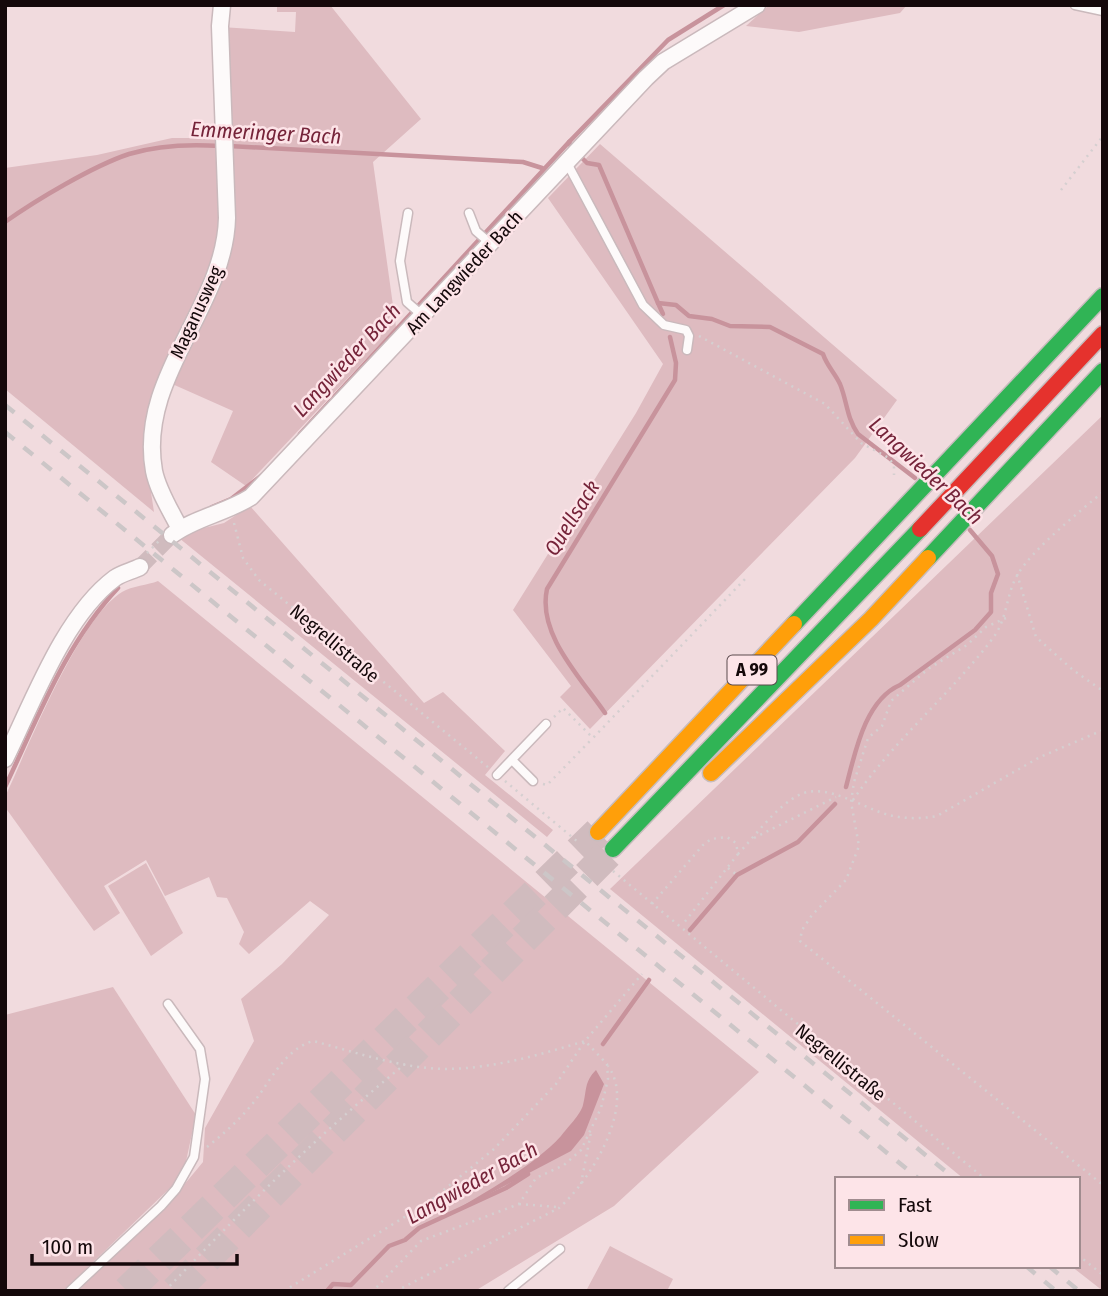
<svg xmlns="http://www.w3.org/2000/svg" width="1108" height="1296" font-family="'Fira Sans Condensed',sans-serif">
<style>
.green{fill:#debbc0}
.water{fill:#c8939c}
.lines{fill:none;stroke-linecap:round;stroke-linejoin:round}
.stream{stroke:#c8939c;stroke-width:4.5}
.street-tunnel{stroke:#d0bbbe;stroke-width:16;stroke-dasharray:16 8;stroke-linecap:butt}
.highway-tunnel{stroke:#d0bbbe;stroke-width:30;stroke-dasharray:30 15;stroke-linecap:butt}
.lane-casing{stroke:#cab9bc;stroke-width:11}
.street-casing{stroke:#cab9bc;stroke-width:19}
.fast-casing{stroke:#c7bcbd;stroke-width:19}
.slow-casing{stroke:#c7bcbd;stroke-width:19}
.jam-casing{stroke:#c7bcbd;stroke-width:19}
.path{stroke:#d5cfd0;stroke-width:2.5;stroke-dasharray:2 5;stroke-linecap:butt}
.lane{stroke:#fdfafa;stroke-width:8}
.street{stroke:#fdfafa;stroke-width:16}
.fast{stroke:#30b455;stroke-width:16}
.slow{stroke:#ff9f0a;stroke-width:16}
.jam{stroke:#e5322d;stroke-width:16}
.rail{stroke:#ccc6c7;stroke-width:4.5;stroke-dasharray:12 12;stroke-linecap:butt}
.labels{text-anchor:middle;stroke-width:5;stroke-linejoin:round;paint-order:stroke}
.shield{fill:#fde4e8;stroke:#5a4a4d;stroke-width:2}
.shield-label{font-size:18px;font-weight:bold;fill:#14080a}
.street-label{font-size:19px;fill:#14080a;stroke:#fde4e8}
.water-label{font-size:21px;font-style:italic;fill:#752339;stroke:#fde4e8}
</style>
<rect width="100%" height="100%" fill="#f1dbde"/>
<g class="green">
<path d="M277,5H330L421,119L373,162L396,327L246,486L211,462L233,411L170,383L220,272L221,27L295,32L296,12H277Z"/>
<path d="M769,5H907L900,13L799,32L746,26Z"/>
<path d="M172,138H223L219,256L179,338L149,479L154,512L5,389V168L97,155Z"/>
<path d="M600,144L897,400L855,458L590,729L560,697L571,686L513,610L636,413L663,364L548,198Z"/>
<path d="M1103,415V1291L1071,1266H1078V1179H964L610,889Z"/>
<path d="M250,506L424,703L443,692L505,751L485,775L553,830L547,837L179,538L184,533L224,523Z"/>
<path d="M158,581L759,1072L614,1206L475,1291H77L164,1209L203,1162L205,1128L254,1041L241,999L282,964L329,915L310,901L249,954L239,944L244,932L227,898L217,897L209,877L165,896L146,860L104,886L120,913L94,931L5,807V797C28,748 78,619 122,592C132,586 148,585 158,581Z"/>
<path d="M146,863L183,933L151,956L108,886Z"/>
<path d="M113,987L196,1115L185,1166L172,1186L63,1291H5V1015Z"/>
<path d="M610,1246L673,1279L667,1291H586Z"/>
</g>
<path class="water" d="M596,1070L604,1084L584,1135L571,1151L439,1220C477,1196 531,1169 561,1136C567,1128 581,1114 583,1105C587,1090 584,1082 596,1070Z"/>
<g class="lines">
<g class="stream">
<path d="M229,146L523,162L542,168"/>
<path d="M572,149L569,142L668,40L724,5"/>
<path d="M579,155L587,163L599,165L658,303L676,305L689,316L712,319L730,326L770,327L823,354C827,366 835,373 840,384C847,401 847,419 858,434L915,478"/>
<path d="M5,222C36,200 93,166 129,154C159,145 189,144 220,146"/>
<path d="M658,303L663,314"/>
<path d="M300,434L569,142"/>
<path d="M212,507L231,499L261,476"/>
<path d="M605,713C581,678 537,634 547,589L675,380L676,363L670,337"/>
<path d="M5,787C38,718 65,644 118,588"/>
<path d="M846,787C855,753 865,700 900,685L975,630L991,612V593L998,574L992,556L970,530"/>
<path d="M690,930L737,875L798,842L835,804"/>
<path d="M603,1044L649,980"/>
<path d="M327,1291L333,1284L351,1285L389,1246L405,1240L419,1228L506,1188L528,1174"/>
</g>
<path class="street-tunnel" d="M140,567L172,535"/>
<g class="highway-tunnel">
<path d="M127,1291L598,832"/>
<path d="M175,1291L613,849"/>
</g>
<g class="lane-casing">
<g id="lane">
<path d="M1075,5L1103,11"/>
<path d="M567,163L643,305L664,325L686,330L689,336L687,350"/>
<path d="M408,213L400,261L407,302L423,316"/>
<path d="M469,213L476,231L491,244"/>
<path d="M512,760L533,781"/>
<path d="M497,775L546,724"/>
<path d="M70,1291L161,1206L176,1189L194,1157L205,1079L200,1049L168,1004"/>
<path d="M508,1291L560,1249"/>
</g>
</g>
<g class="street-casing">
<g id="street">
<path d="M180,529C171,511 158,491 154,471C137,377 225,307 227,218L220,26L222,5"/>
<path d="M172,535C194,518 226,513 251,497L646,78L663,62L757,5"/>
<path d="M5,759C33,702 64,616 115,578C122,573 132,571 140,567"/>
</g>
</g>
<g class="fast-casing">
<g id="fast">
<path d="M928,558L1103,371"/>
<path d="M794,624L1103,296"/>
<path d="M613,849L920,529"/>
</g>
</g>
<g class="slow-casing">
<g id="slow">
<path d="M711,773L871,619L928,558"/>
<path d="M598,832L794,624"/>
</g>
</g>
<g class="jam-casing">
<path id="jam" d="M920,529L1103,334"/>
</g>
<g class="path">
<path d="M1061,190L1103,136"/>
<path d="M382,316L394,324"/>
<path d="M699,336L825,404L861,443L889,458L894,466V475"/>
<path d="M234,523L243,558L259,580L489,768"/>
<path d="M147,553L160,540"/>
<path d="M1017,574L1036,637L1073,670L1103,691"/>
<path d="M1006,618L986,627L967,645L928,669L891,701L882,726L868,738L854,782L851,802L859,846L846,880L812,915L802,930L800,941L1103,1185"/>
<path d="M554,717L563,708L593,738L745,579"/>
<path d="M505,781L578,842"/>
<path d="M543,784L547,785L593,738"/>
<path d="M853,800C893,741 950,695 993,638C1008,618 1006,593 1018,574C1033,549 1080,511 1103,492"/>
<path d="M754,838L836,797"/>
<path d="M738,854C756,835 777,805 801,794C828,783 862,808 889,815C905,819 921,819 937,816L1040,757L1103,730"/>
<path d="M728,868L737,875"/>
<path d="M613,871L985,1179"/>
<path d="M652,904L703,845L711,839L727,837L736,843L738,854L683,924"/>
<path d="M207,1147C222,1135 236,1123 248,1109C269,1086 282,1050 313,1041C355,1052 400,1068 444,1069C492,1069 539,1055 585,1041L607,1064L608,1079L601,1108L581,1150L564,1165L536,1178L519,1204L421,1241L373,1291"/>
<path d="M581,1184L591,1132"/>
<path d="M519,1204L557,1207"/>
<path d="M1078,1255L1103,1275"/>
<path d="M165,1291C241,1211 320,1133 405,1064"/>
<path d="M284,1291L429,1202L494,1149L556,1084L585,1041L642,974"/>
<path d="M396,1291L559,1208C590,1181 637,1106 608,1066"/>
</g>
<use href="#lane" class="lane"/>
<use href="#street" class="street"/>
<use href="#fast" class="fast"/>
<use href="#slow" class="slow"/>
<use href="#jam" class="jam"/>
<g class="rail">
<path d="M5,405L955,1179"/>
<path d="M5,432L919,1179"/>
<path d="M1026,1266L1056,1291"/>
<path d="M1049,1266L1079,1291"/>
</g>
</g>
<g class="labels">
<rect class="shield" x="727.5" y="655.5" width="49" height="29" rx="5"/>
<g class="shield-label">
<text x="752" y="676">A 99</text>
</g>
<g class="street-label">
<text transform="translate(464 272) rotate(-47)" y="7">Am Langwieder Bach</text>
<text transform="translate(196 312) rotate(-65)" y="7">Maganusweg</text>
<text transform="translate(335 643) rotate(40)" y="7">Negrellistraße</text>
<text transform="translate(841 1062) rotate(39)" y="7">Negrellistraße</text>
</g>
<g class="water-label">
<text transform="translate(266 133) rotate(3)" y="7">Emmeringer Bach</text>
<text transform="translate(347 360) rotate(-47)" y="7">Langwieder Bach</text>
<text transform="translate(926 471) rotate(43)" y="7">Langwieder Bach</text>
<text transform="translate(572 518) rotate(-58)" y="7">Quellsack</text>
<text transform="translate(472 1183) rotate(-29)" y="7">Langwieder Bach</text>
</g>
</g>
<rect width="1108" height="1296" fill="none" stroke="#14080a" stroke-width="14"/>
<rect x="835" y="1177" width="245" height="91" fill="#fde4e8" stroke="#a08c8f" stroke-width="2"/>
<rect x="849" y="1200" width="35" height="10" fill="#30b455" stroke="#a08c8f" stroke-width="2"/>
<text x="898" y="1212" font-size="21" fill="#14080a">Fast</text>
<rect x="849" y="1235" width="35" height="10" fill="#ff9f0a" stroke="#a08c8f" stroke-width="2"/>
<text x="898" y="1247" font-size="21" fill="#14080a">Slow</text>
<path d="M32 1254v10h205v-10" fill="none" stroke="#14080a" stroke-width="3.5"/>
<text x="42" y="1254" font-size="21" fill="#14080a" stroke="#fde4e8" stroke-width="5" paint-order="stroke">100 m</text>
</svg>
